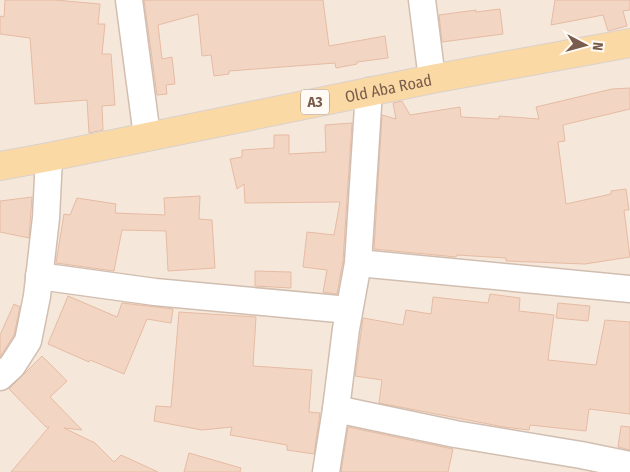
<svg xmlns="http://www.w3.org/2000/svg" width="630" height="472" font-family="'Fira Sans Condensed',sans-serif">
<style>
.residential{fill:#f5e8da}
.building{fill:#f3d5c3;stroke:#e6bba3}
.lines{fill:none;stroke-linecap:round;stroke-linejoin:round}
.minor-casing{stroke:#d1beb0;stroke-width:29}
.major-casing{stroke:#dad1cd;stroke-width:30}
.minor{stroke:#fff;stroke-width:26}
.major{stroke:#fbd9a5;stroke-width:28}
.labels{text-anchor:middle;stroke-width:4;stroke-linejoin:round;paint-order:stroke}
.shield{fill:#fffaf3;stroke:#a28b7f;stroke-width:1}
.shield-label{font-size:15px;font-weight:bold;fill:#7a5c4d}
.street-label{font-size:16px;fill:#7a5c4d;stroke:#fffaf3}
</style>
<rect width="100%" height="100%" fill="#fdf6ec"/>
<rect class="residential" x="0" y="0" width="630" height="472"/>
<g class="building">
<path d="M5,0H55L100,4L98,24H105L102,54H111L115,105L102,106L103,130L89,133L87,100L35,104L30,38L0,34V16L4,17Z"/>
<path d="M144,0H323L329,46L385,36L388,58L357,62V64L336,68L335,63L229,71V74L214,76L211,55L202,56L198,14L158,25L162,59L172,57L175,84L166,85L167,94L157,95Z"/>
<path d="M555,0H630V10L623,11L627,26L608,31L603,15L551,25Z"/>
<path d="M500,9L503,34L442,42L439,15L476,10V12Z"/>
<path d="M630,88V109L563,125L565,141L558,142L566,204L611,194V191L626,189L629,210H624L630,257L585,264L506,261V258L457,255L456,257L374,249L382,115L396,119L393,103L402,101L410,115L460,107L461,117L499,119V116L539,119L536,107L612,89Z"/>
<path d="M352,123L343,261L337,294L323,292L327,270L303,267L307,232L334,235L340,202L245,203L244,184L237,189L230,159L242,157V150L274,148V135H289V154L326,152L325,125Z"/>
<path d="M200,196L199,219L212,220L215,268L168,271L166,231L122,230L114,271L56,263L64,214L70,215L77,198L116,204L115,213L165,215L164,198Z"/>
<path d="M32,197L29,238L0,232V201Z"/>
<path d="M255,271L291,272V288L255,286Z"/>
<path d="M490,294L520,298L519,311L554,315L548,360L596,365L605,320L630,322V414L589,409L586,431L530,425L529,430L504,427L379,403L382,380L355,376L363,318L403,325L406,310L431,314L433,297L488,303Z"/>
<path d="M68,296L117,317L122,303L173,309L171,323L147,319L124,374L90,360L89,362L48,344Z"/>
<path d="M558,303L590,306L588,321L556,318Z"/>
<path d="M14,304L20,307L14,335L0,357V335Z"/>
<path d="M179,312L256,317L253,366L312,370L309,412L320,413L314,454L287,450V445L230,435L232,427L202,430L154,421L156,406L171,407Z"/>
<path d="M42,356L67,381L50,397L82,430L64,428L95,443L114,462L121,455L158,472H11L49,427H46L9,389Z"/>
<path d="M621,426L630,427V450L618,447Z"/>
<path d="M348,427L453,449L448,472H341Z"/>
<path d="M189,453L241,468L240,472H184Z"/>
</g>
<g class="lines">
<g class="minor-casing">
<g id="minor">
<path d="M129,0L147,136"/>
<path d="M422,0L432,79"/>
<path d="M358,263L630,289"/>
<path d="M39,276L155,292L349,310"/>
<path d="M0,377L12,366L28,341L37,296L46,218L49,157"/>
<path d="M336,409L455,434L581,455L630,465"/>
<path d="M326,472L336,409L346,329L358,263L369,91"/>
</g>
</g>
<g class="major-casing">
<g id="major">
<path id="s1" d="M0,166L49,157L432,79L630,43"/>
</g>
</g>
<use href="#minor" class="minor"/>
<use href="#major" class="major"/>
</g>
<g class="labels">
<rect class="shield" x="301" y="89.5" width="28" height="25" rx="4"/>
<g class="shield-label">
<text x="315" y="107">A3</text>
</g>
<g class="street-label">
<text dy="6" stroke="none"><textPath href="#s1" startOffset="396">Old Aba Road</textPath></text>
</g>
</g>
<g transform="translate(585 45) rotate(96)" stroke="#fffaf3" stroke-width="4" paint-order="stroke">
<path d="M0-4L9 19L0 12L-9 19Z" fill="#7a5c4d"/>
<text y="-8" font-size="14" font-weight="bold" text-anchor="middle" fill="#7a5c4d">N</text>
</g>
</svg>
